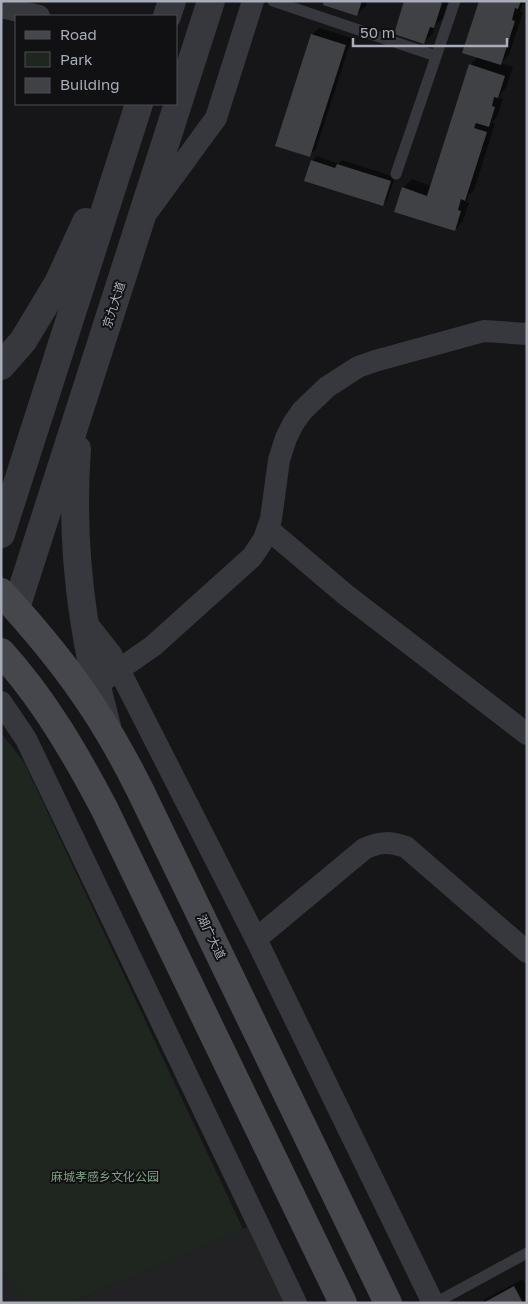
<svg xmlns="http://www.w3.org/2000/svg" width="528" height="1304" font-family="'Golos Text','Noto Sans SC',sans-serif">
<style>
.built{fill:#222225}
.green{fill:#1e261f}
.shadow{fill:#0007}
.building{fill:#404145}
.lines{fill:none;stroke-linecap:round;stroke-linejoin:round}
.service{stroke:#37383d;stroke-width:11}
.minor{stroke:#37383d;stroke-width:22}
.tertiary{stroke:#37383d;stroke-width:28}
.secondary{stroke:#45474d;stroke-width:28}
.labels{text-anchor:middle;stroke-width:4;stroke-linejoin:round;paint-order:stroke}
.street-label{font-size:12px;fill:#a8adb8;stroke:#111113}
.park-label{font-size:12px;fill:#7fa381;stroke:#111113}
</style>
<rect width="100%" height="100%" fill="#161618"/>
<g class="built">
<path d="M247,1227L284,1303H70Z"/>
<path d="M1,1271L22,1294L29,1303H1Z"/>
</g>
<path class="green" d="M1,733L24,762L243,1229L70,1303H29L1,1271Z"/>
<g class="shadow">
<path d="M326,1H367L366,6L357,14Z"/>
<path d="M405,1H448L443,18L435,26L433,34L424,42Z"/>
<path d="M480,1H525L522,5L520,11L523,12L509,55L501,63L513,67L506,88L501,94L499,98L503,99L497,117L492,122L495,124L474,190L468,196L466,202L469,203L463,221L455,230L403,188L412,179L431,186L470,65L478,57Z"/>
<path d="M319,28L352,38L316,149L309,156L312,35Z"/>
<path d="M317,156L339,164L342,160L395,177L387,200L382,205L312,161Z"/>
<path d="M523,1279L527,1286V1303H481L487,1298Z"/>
</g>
<g class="building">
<path d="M324,1H362L357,16L323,5Z"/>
<path d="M404,1H438L442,3L434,28L430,27L424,44L394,34Z"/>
<path d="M479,1H521L518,9L515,8L512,20L515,21L501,65L462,53Z"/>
<path d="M311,34L346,45L310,157L275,146Z"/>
<path d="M469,64L505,76L498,98L494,97L492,106L495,107L489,127L476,123L474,128L487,132L465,201L461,199L458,210L461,211L455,231L394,212L402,187L427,196Z"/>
<path d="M311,160L335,168L337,164L391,181L383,206L304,181Z"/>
<path d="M514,1286L523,1303H483Z"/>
</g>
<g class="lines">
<g class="service">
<path d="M273,1L436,56"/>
<path d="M396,174L455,1"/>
<path d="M435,1303L527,1253"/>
</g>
<g class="minor">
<path d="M1,7L39,16"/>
<path d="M148,211L216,118L253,1"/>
<path d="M268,529L346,595L527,734"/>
<path d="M85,621L111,654L256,939L433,1303"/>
<path d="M107,678L153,646L252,557L264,539L271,519L279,460L286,438L293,424L302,411L327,387L358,367L375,361L484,331L527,334"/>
<path d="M1,702L26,739L296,1303"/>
<path d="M256,939L364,849C381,841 390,842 406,847L527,952"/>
</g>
<g class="tertiary">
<path d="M167,16L172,1"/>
<path d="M1,366L23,341L58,283L86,222"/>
<path d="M77,449C70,542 82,636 107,726"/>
<path d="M1,534L139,104"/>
<path d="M16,608L211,1"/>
</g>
<g class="secondary">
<path d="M1,592C35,629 67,667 94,709C111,735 126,762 140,790L388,1303"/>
<path d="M1,652C43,698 75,753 104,808L343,1303"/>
</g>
</g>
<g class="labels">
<g class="street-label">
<text transform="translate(114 305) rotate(-72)" y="4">京九大道</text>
<text transform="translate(211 937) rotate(64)" y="4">湖广大道</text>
</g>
<g class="park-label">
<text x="105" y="1181">麻城孝感乡文化公园</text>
</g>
</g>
<rect width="528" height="1304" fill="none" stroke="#a8adb8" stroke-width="5"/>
<rect x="15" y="15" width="162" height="90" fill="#111113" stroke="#4d4f55"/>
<rect x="25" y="31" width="25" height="8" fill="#45474d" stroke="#4d4f55"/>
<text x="60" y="40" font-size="15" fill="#a8adb8">Road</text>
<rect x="25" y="52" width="25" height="15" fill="#1e261f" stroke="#4d4f55"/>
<text x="60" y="65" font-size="15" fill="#a8adb8">Park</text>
<rect x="25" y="78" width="25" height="15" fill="#404145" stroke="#4d4f55"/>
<text x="60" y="90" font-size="15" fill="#a8adb8">Building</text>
<path d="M353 38v8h154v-8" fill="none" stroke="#a8adb8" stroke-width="2.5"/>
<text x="360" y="38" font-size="15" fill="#a8adb8" stroke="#111113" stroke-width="4" paint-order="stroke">50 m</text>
</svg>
